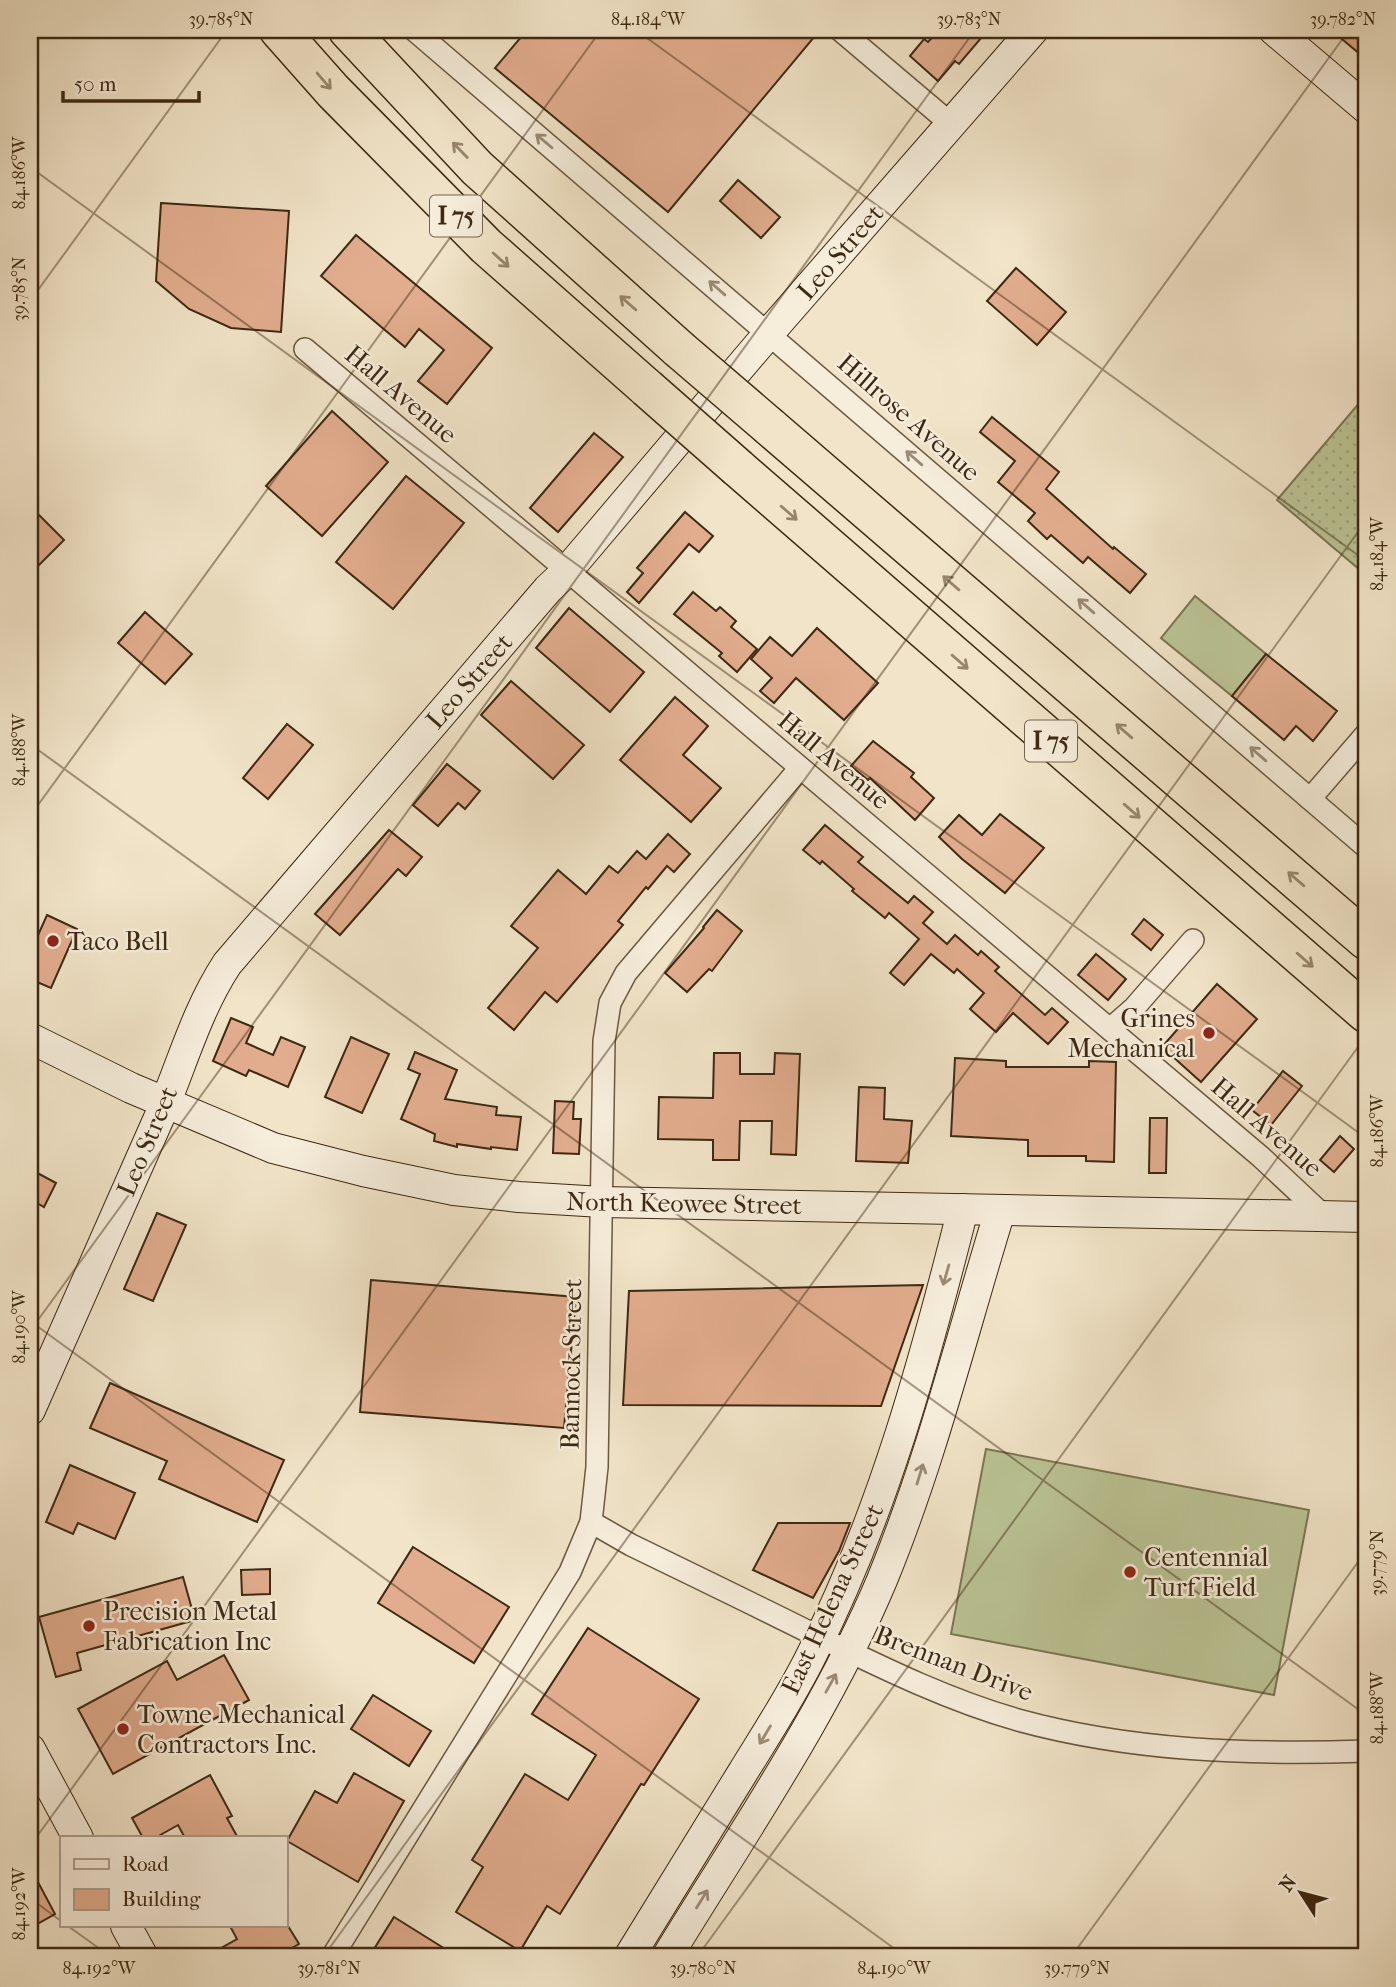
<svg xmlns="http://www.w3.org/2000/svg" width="1396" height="1987" font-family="'IM FELL French Canon',serif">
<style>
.grass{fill:url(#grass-dots);stroke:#7c7654;stroke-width:2}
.pitch{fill:#bbc495;stroke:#7c7654;stroke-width:2}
.building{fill:#e2ad8e;stroke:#3d2912;stroke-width:2}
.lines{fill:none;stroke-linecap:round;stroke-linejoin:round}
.street-casing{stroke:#6a5840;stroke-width:24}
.secondary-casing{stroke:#3d2912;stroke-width:32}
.highway-casing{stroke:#3d2912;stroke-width:41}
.street{stroke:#f6eddb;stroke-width:21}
.secondary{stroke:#f6eddb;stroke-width:30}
.highway{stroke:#f1e4c8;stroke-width:38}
.highway-bridge-casing{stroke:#3d2912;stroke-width:41;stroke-linecap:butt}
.highway-bridge{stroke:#f1e4c8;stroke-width:38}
.oneway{stroke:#97866d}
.oneway2{stroke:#9a8b76}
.ticks{fill:none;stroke:#3d2912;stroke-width:2;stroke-opacity:0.45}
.poi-dot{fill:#8f2418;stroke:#f6eddb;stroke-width:2.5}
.labels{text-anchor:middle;stroke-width:5;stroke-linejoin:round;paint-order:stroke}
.shield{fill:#f6eddb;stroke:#74644e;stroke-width:2}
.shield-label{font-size:24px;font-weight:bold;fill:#3d2912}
.street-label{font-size:26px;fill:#3d2912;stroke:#f6eddb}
.poi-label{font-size:26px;fill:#3d2912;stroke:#f6eddb;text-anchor:start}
.neatline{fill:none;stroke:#3d2912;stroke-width:2.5}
.ticks-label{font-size:18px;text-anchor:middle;fill:#3d2912}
</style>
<defs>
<pattern id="grass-dots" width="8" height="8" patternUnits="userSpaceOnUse" patternTransform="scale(1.75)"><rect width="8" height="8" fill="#bbc495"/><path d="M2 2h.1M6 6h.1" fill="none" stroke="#a2a87f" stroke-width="1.8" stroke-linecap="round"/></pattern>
</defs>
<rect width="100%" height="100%" fill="#f1e4c8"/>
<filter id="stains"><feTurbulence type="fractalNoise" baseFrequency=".00286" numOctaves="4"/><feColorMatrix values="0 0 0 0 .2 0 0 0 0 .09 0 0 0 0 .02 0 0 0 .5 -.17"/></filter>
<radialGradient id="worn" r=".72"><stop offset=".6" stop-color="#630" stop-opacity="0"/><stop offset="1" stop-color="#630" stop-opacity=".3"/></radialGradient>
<path class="grass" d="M1366,395V575L1277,500Z"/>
<g class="pitch">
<path d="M1195,596L1266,654L1232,696L1161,638Z"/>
<path d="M986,1449L1309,1510L1274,1695L951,1634Z"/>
</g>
<g class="building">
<path d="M527,30H820L668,212L495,68Z"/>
<path d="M939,30H988L959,64L955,61L938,81L910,56L924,39L928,42Z"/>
<path d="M1331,30H1366V59Z"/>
<path d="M738,180L780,217L761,238L720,201Z"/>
<path d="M161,203L289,211L281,332L231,328L189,309L156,281Z"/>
<path d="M356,235L492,348L447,404L418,381L444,350L419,329L405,347L321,276Z"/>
<path d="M1016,268L1066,312L1037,345L987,301Z"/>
<path d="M332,411L388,462L322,536L266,486Z"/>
<path d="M992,417L1059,472L1046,489L1113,549L1114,547L1146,574L1130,593L1088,557L1083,563L1051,535L1047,539L1028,521L1035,513L998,482L1015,461L980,432Z"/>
<path d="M594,433L623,457L558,532L530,508Z"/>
<path d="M406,476L464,523L393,609L336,562Z"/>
<path d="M30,506L64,540L30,574Z"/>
<path d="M685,512L713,536L699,552L689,544L639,603L627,592L643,573L637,568Z"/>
<path d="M693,592L716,611L720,607L736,621L731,627L757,649L737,672L719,656L722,653L674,614Z"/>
<path d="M569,608L644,672L610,712L536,648Z"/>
<path d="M145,612L192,654L165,684L118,643Z"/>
<path d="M817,628L878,683L844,720L796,678L774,703L760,691L772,678L751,659L770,637L792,656Z"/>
<path d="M1266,654L1337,711L1313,741L1296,726L1284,740L1232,696Z"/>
<path d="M511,681L584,745L553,779L481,715Z"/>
<path d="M675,697L708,726L683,755L721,788L691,822L620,760Z"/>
<path d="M287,724L313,745L268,799L243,778Z"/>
<path d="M873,741L914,773L911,777L934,798L915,820L870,778L868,780L851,766Z"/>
<path d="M447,764L480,791L465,809L458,803L438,826L413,805Z"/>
<path d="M1000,814L1044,848L1005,893L962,859L939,837L959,815L982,835Z"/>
<path d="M825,825L863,857L858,862L908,903L914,896L933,912L923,923L947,944L955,935L978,955L981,951L999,967L995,971L1045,1015L1052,1008L1068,1022L1048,1044L1013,1013L996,1032L970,1009L984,993L957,969L954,973L931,954L904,985L890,973L919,939L889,913L885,918L852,891L854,889L822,861L820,864L803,850Z"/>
<path d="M389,830L422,857L406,876L398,869L340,935L315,914Z"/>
<path d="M668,834L690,854L674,872L667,866L648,889L646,887L618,921L623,925L557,1002L545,992L514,1030L488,1008L538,948L511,926L558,870L586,894L609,866L618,873L637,851L646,859Z"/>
<path d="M717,910L742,931L712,971L709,969L687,992L665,973L704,928L703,927Z"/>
<path d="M47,915L77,929L51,988L30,979V953Z"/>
<path d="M1144,919L1163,935L1151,950L1132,934Z"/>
<path d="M1096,954L1126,979L1108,1000L1078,975Z"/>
<path d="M1217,984L1257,1019L1201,1082L1162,1047Z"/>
<path d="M231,1018L253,1027L246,1043L273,1055L281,1037L305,1047L288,1087L249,1070L246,1076L213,1061Z"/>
<path d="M351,1037L389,1054L362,1113L325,1097Z"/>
<path d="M415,1052L457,1070L445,1099L497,1107L496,1115L521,1117L517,1150L491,1147V1149L457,1144V1147L434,1141L435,1134L401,1119L420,1074L408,1069Z"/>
<path d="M714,1053H740V1074H774L775,1053L800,1054L796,1155L771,1154L772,1121H740L739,1160H713V1140L658,1139L659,1097L713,1098Z"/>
<path d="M955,1058L1006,1061V1067H1089V1061L1116,1062L1114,1162L1086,1161V1156H1028V1140L951,1136Z"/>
<path d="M1283,1071L1302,1086L1271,1125L1252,1110Z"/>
<path d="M859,1087L885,1088L884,1119L912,1121L908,1163L856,1161Z"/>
<path d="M555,1101L574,1102L573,1119H581L579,1154L553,1153Z"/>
<path d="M1150,1118H1167L1166,1173H1149Z"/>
<path d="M1340,1136L1354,1149L1334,1172L1320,1160Z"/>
<path d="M30,1169L56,1183L44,1207L30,1199Z"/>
<path d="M157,1213L186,1225L153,1301L124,1289Z"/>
<path d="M371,1280L576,1297L564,1428L360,1412Z"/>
<path d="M923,1285L881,1406L623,1405L629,1291Z"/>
<path d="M110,1383L284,1460L257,1522L159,1479L167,1461L90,1428Z"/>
<path d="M70,1465L135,1493L115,1539L78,1523L73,1534L46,1522Z"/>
<path d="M778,1523H850L839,1551L813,1598L753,1570Z"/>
<path d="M413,1547L509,1607L474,1663L378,1603Z"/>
<path d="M270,1569V1594L242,1595L241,1570Z"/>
<path d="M183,1577L195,1620L77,1653L81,1670L56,1677L39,1617Z"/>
<path d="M588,1628L699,1699L644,1785L641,1784L560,1914L547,1906L520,1951L456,1912L483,1867L472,1860L525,1774L568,1800L596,1755L532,1714Z"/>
<path d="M224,1655L249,1700L113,1774L78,1709L167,1661L177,1680Z"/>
<path d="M373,1695L431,1731L409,1766L351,1729Z"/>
<path d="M354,1773L404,1801L358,1882L287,1841L315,1791L337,1803Z"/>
<path d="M210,1775L232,1816L227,1818L238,1838H185L178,1825L155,1838H143L132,1818Z"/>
<path d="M30,1867L55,1914L30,1928Z"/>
<path d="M394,1917L458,1957H369Z"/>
<path d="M230,1926H288L299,1944L276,1957H205L237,1939Z"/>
</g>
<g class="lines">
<g class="street-casing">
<g id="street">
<path d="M414,30L1366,847"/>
<path d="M840,30L951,124"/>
<path d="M305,349L1261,1157L1325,1217"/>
<path d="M1310,799L1366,734"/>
<path d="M1110,1029L1134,1008L1193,940"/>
<path d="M591,1522L631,1545C693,1575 755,1605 817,1636C883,1668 948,1700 1018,1720C1131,1751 1250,1755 1366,1751"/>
<path d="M332,1957L570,1572L591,1522L597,1467L604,1041L610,1003L626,973L800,768"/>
</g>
</g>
<g class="secondary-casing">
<g id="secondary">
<path d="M1274,30L1366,108"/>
<path d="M30,1038L131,1088L273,1148L363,1171L454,1190L519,1197L602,1202L1366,1217"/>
<path d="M30,1410C74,1310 118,1211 162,1111C183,1061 197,1010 227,964L548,589L567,571L769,333L1033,30"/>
<path d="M30,1749L78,1838"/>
<path d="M126,1926L143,1957"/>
<path d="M629,1957C667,1896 705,1834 743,1772C767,1733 792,1695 812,1654C883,1514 925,1360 963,1209"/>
<path d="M667,1957C742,1834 826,1713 882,1580C931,1461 962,1334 1000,1211"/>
</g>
</g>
<g class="highway-casing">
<g id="highway">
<path d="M279,30L333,91L486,246L647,388"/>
<path d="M348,30L477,168L679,349"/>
<path d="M770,427L1366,940"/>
<path d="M738,468L1366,1013"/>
</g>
</g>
<use href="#street" class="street"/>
<use href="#secondary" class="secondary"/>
<use href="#highway" class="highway"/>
<g class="highway-bridge-casing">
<g id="highway-bridge">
<path d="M679,349L770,427"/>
<path d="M647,388L738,468"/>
</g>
</g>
<use href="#highway-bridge" class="highway-bridge"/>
</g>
<defs><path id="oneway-shaft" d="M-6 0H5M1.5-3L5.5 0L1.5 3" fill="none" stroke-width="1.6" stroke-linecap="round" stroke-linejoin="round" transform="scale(1.75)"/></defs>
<g class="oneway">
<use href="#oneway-shaft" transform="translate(324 81) rotate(49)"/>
<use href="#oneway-shaft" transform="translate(460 150) rotate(-134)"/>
<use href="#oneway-shaft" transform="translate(501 260) rotate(42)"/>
<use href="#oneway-shaft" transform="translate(628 303) rotate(-139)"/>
<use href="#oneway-shaft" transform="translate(789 513) rotate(41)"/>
<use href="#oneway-shaft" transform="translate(951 583) rotate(-139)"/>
<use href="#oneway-shaft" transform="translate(960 662) rotate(41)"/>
<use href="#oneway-shaft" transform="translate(1124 731) rotate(-139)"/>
<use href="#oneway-shaft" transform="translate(1132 811) rotate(41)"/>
<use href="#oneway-shaft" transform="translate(1296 879) rotate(-139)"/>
<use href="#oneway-shaft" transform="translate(1305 960) rotate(41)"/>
</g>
<g class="oneway2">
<use href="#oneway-shaft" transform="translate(544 141) rotate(-140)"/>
<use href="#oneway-shaft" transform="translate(717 288) rotate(-139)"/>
<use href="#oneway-shaft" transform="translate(914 458) rotate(-139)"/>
<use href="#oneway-shaft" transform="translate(1086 606) rotate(-139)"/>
<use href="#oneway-shaft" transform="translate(1258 754) rotate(-139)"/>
<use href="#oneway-shaft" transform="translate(946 1275) rotate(106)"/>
<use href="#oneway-shaft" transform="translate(920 1474) rotate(-73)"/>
<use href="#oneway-shaft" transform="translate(831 1683) rotate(-61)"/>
<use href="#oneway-shaft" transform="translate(765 1735) rotate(121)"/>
<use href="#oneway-shaft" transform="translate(702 1899) rotate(-58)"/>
</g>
<path class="ticks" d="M636,30L1366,561M30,167L1366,1138M30,301L227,30M30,744L1366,1715M30,816L601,30M30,1321L906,1957M30,1331L975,30M30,1846L1349,30M30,1898L61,1921M68,1926L111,1957M323,1957L1366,521M697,1957L1366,1036M1071,1957L1366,1551"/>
<g class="poi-dot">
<circle cx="53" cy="941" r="7"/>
<circle cx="1209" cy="1033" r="7"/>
<circle cx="1130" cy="1572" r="7"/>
<circle cx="89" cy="1626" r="7"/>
<circle cx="123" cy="1729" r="7"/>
</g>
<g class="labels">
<g class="shield">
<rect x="430" y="195.5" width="52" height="41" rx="5"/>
<rect x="1025" y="720.5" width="52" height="41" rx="5"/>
</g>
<g class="shield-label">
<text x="456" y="224">I 75</text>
<text x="1051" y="749">I 75</text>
</g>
<g class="street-label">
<text transform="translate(840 252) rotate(-49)" y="9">Leo Street</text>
<text transform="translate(401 394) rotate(40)" y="9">Hall Avenue</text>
<text transform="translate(909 417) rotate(41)" y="9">Hillrose Avenue</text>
<text transform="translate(469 681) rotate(-49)" y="9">Leo Street</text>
<text transform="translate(834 760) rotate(40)" y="9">Hall Avenue</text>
<text transform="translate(1267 1127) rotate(41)" y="9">Hall Avenue</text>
<text transform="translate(147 1141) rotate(-67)" y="9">Leo Street</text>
<text transform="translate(684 1203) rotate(1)" y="9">North Keowee Street</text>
<text transform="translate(571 1364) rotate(-89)" y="9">Bannock Street</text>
<text transform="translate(832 1599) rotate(-65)" y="9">East Helena Street</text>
<text transform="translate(954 1663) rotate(21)" y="9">Brennan Drive</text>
</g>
<g class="poi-label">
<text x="67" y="950">Taco Bell</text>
<text x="1195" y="1027" text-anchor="end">Grines<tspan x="1195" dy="30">Mechanical</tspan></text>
<text x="1144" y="1566">Centennial<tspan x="1144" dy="30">Turf Field</tspan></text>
<text x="103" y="1620">Precision Metal<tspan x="103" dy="30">Fabrication Inc</tspan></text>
<text x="137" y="1723">Towne Mechanical<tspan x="137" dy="30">Contractors Inc.</tspan></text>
</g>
</g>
<rect width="1396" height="1987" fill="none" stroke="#f1e4c8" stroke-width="77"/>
<rect x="60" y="1836" width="228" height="91" fill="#f6eddb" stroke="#ac9f8b" stroke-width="2"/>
<rect x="74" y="1859" width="35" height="10" fill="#f6eddb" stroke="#ac9f8b" stroke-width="2"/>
<text x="122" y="1871" font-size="21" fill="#3d2912">Road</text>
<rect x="74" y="1889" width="35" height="21" fill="#e2ad8e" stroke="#ac9f8b" stroke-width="2"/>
<text x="122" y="1906" font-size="21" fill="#3d2912">Building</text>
<g transform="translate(1301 1893) rotate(306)" stroke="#f6eddb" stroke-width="5" paint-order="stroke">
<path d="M0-5L12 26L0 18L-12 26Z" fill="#3d2912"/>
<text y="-10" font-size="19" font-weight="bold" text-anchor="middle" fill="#3d2912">N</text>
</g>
<path d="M63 91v10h136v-10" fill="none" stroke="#3d2912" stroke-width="3.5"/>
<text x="74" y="91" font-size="21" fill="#3d2912" stroke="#f6eddb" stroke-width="5" paint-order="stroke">50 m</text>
<rect x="38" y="38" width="1320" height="1910" class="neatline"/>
<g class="ticks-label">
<text x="221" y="25">39.785°N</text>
<text x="648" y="25">84.184°W</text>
<text x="969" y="25">39.783°N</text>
<text x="1343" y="25">39.782°N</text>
<text transform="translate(19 173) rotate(-90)" y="6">84.186°W</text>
<text transform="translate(19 289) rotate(-90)" y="6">39.785°N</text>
<text transform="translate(1377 554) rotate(-90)" y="6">84.184°W</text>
<text transform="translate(19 750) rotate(-90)" y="6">84.188°W</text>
<text transform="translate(1377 1131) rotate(-90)" y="6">84.186°W</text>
<text transform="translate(19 1327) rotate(-90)" y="6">84.190°W</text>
<text transform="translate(1377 1563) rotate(-90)" y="6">39.779°N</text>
<text transform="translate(1377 1708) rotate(-90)" y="6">84.188°W</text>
<text transform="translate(19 1904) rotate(-90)" y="6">84.192°W</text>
<text x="99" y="1974">84.192°W</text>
<text x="329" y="1974">39.781°N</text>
<text x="703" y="1974">39.780°N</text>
<text x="894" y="1974">84.190°W</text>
<text x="1077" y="1974">39.779°N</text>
</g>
<rect width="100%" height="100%" filter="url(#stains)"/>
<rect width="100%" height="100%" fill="url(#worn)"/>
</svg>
